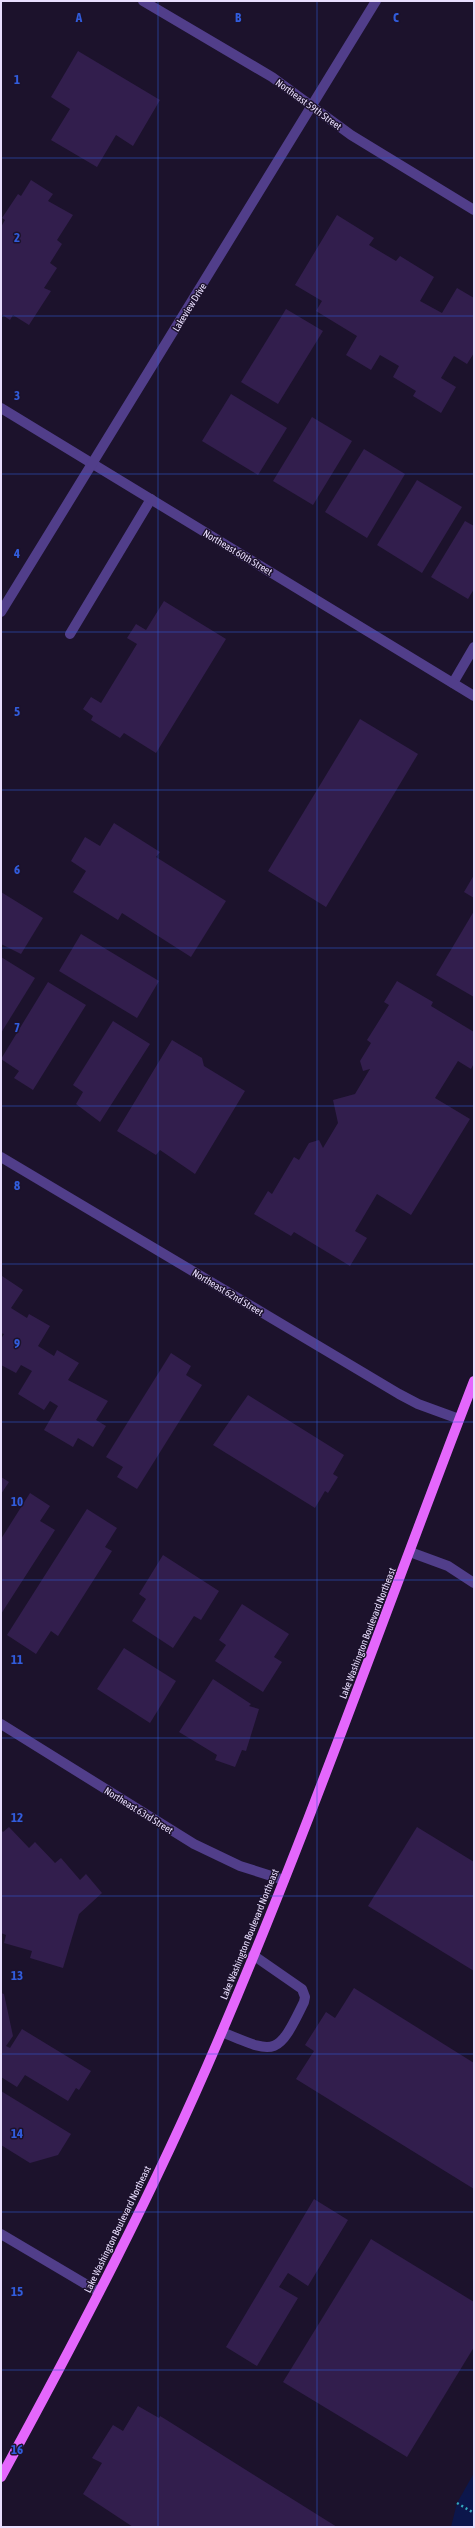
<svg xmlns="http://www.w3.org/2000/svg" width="475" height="2528" font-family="'Asap Condensed',sans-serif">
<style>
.water{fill:#0c164b}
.building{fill:#321e4d}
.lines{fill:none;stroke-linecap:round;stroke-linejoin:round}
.path{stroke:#33a8bd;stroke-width:2.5;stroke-dasharray:2 3;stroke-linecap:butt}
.service{stroke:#513e8a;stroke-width:10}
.minor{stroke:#513e8a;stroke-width:10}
.tertiary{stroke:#513e8a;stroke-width:10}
.primary{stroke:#e467fc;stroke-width:10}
.grid{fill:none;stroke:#315cdc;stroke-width:1;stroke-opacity:0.55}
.labels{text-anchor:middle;stroke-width:3;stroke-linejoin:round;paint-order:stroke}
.street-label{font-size:10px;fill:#e9defe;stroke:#1c122c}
.grid-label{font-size:13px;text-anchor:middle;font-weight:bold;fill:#315cdc;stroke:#1c122c;stroke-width:3;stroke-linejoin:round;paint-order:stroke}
</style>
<rect width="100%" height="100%" fill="#1c122c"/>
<path class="water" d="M474,2473V2527H451L457,2503Z"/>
<g class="building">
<path d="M78,51L160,100L133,146L116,135L97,167L51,140L70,109L51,97Z"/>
<path d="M31,180L53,194L48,201L73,215L57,240L62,244L50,263L57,268L44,288L51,291L29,325L13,315L10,320L1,314V227L5,220L2,218L18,194L21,196Z"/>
<path d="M337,215L374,238L369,245L396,261L400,256L434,277L420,301L442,313L457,288L474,298V353L467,364L454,356L441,378L456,387L441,413L413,396L416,391L393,377L399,366L380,355L371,370L346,355L357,336L316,311L322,301L295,285Z"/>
<path d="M286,309L323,331L278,404L241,382Z"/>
<path d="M231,394L287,428L258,475L202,441Z"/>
<path d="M312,417L352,441L313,505L273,481Z"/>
<path d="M364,449L405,474L367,538L325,512Z"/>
<path d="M417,480L462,507L422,573L377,545Z"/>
<path d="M465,521L474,526V589L468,599L431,577Z"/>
<path d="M164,601L226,639L156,753L124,733L120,738L91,720L93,716L83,709L91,697L101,703L137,644L127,638L136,624L146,630Z"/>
<path d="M360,719L418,754L326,907L268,871Z"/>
<path d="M114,823L160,852L156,857L226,901L191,957L122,913L118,920L73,892L86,871L71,861L85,837L100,846Z"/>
<path d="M474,875V898L464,892Z"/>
<path d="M1,892L43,918L21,954L1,944Z"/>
<path d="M474,911V997L436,975Z"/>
<path d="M81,934L159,981L137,1018L59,971Z"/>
<path d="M1,957L35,978L1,1033Z"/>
<path d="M397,981L433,1002L431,1006L474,1032V1063L471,1069L458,1061L435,1098L470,1119L411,1215L377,1194L355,1231L367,1238L350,1266L294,1232L291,1236L254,1214L268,1191L272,1194L294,1157L299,1160L309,1143L319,1140L323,1148L338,1123L333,1100L355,1094L370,1069L363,1071L360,1061L371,1043L367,1040L389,1005L384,1002Z"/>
<path d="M48,982L86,1005L33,1090L14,1078L19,1071L1,1059Z"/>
<path d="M113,1021L150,1044L100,1122L76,1104L83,1092L73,1085Z"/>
<path d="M172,1040L202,1058L204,1066L245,1091L195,1174L160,1150L156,1155L117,1131Z"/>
<path d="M2,1276L23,1290L11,1308L27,1318L29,1314L50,1326L38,1346L54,1356L57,1350L79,1363L68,1380L108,1401L96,1420L106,1426L93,1447L78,1438L73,1447L44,1430L58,1406L50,1401L44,1410L18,1394L32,1371L21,1365L16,1373L1,1365V1339L4,1334L1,1333Z"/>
<path d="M171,1353L191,1366L186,1375L202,1385L137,1489L117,1477L123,1467L106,1457Z"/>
<path d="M248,1395L344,1455L333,1474L338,1477L328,1493L325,1491L315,1508L213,1445Z"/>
<path d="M1,1477L9,1482L1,1494Z"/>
<path d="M30,1493L50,1506L40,1521L55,1530L1,1614V1539Z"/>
<path d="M87,1509L117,1528L105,1547L112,1551L58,1636L51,1631L36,1654L7,1635Z"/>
<path d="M163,1555L219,1591L201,1620L194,1616L173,1648L132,1621L146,1599L139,1594Z"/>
<path d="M242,1604L289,1634L274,1657L282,1662L263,1692L215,1661L226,1645L219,1640Z"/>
<path d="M124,1648L176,1681L150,1723L97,1689Z"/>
<path d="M213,1679L251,1704L249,1706L259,1709L246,1751L242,1750L235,1767L215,1760L217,1755L179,1732Z"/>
<path d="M9,1827L29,1848L35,1842L55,1863L61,1858L80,1880L86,1874L102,1893L79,1914L63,1968L30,1958L32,1951L4,1943L6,1935L1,1933V1830L3,1832Z"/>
<path d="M417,1827L474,1862V1971L368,1906Z"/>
<path d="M354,1988L474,2063V2189L296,2079L314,2051L305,2045L326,2012L335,2018Z"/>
<path d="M1,1993L4,1994L13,2036L6,2046L10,2048L22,2029L91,2071L79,2090L76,2088L68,2101L25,2075L17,2087L1,2077Z"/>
<path d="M1,2091L71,2134L58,2155L30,2163L1,2145Z"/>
<path d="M314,2199L348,2220L308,2286L288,2273L279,2287L298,2298L257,2366L226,2347Z"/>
<path d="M371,2239L474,2302V2347L407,2457L283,2382Z"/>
<path d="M138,2406L159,2418L160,2416L165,2419L337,2527H133L83,2494L102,2463L92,2458L113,2425L123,2431Z"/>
</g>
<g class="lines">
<path class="path" d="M457,2503L474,2513"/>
<g class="service">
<path d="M70,634L151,499"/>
<path d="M453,683L474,647"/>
<path d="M410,1552L448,1566L474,1583"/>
<path d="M222,2032C275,2054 277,2058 304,2002L305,1997L302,1989L253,1955"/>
</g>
<g class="minor">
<path d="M143,1L272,77L351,135L474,210"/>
<path d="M1,408L474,696"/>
<path d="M1,1157L399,1394L418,1404L459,1419"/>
<path d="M1,1724L194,1844L240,1866L284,1880"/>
<path d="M1,2234L99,2292"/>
</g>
<path class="tertiary" d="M1,612L376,1"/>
<path class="primary" d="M1,2477C79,2334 154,2191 218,2041C311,1824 389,1601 474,1381"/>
</g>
<path class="grid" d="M158,1V2527M317,1V2527M1,158H474M1,316H474M1,474H474M1,632H474M1,790H474M1,948H474M1,1106H474M1,1264H474M1,1422H474M1,1580H474M1,1738H474M1,1896H474M1,2054H474M1,2212H474M1,2370H474"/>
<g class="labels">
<g class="street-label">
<text transform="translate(309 104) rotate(36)" y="4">Northeast 59th Street</text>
<text transform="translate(189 307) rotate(-58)" y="4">Lakeview Drive</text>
<text transform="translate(238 552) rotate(31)" y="4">Northeast 60th Street</text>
<text transform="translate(228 1292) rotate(31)" y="4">Northeast 62nd Street</text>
<text transform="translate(367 1633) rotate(-69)" y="4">Lake Washington Boulevard Northeast</text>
<text transform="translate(139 1810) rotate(32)" y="4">Northeast 63rd Street</text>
<text transform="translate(249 1934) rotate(-68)" y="4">Lake Washington Boulevard Northeast</text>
<text transform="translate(117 2229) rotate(-64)" y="4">Lake Washington Boulevard Northeast</text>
</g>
</g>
<g class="grid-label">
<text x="79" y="22">A</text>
<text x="238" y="22">B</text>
<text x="396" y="22">C</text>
<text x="17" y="84">1</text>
<text x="17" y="242">2</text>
<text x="17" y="400">3</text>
<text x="17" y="558">4</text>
<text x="17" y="716">5</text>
<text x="17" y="874">6</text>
<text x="17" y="1032">7</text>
<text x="17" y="1190">8</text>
<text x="17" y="1348">9</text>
<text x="17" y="1506">10</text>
<text x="17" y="1664">11</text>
<text x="17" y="1822">12</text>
<text x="17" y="1980">13</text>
<text x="17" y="2138">14</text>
<text x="17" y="2296">15</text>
<text x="17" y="2454">16</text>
</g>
<rect width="475" height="2528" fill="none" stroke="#e9defe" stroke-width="4"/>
</svg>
